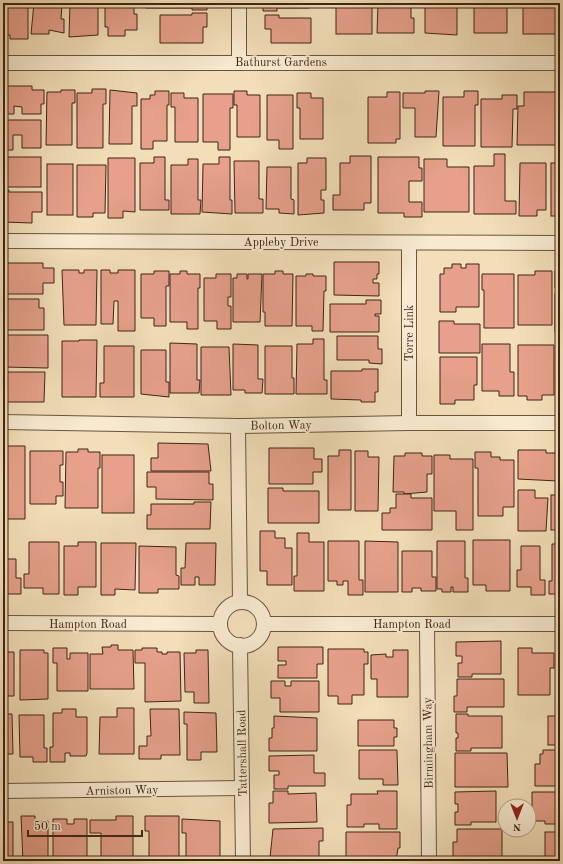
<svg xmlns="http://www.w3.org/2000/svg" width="563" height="864" font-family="'Old Standard TT',serif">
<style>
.building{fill:#e6a08b;stroke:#402516}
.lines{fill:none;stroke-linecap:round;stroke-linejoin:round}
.minor-casing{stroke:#6c533e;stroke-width:16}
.minor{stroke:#f7ead1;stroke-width:14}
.labels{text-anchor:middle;stroke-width:3.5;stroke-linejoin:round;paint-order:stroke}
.street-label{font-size:12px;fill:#402516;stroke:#f7ead1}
</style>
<rect width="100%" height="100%" fill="#f2deb8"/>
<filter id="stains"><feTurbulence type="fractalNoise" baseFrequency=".005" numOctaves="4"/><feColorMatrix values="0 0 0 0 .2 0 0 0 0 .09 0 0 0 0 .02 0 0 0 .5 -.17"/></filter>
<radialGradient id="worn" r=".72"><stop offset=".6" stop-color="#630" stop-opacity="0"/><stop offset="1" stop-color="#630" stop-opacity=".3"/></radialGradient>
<g class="building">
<path d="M3,3H28V39H10V35H3Z"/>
<path d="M34,3H62L61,19H64V33L49,30V34H31Z"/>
<path d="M70,3H98V35L69,37Z"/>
<path d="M105,3H134V14H137V30H125V36H108V27H105Z"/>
<path d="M146,3H207V10H192V8H146Z"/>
<path d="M263,3H309V8H277V11H263Z"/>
<rect x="336" y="3" width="36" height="31"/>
<path d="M378,3H420V7H411V18H414V33H377Z"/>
<path d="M425,3H457V35L425,33Z"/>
<path d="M474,3H515V5H507V33H474Z"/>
<rect x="523" y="3" width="37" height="31"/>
<path d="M192,13H207V27H203V43H160V15H192Z"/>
<path d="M265,15H279V18H311V43H271V29H265Z"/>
<path d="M3,86H32V90H44V104H41V114H22V107L14,106V114H3Z"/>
<path d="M92,89H106V104H103V148H77V93H92Z"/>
<path d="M61,90H75V103H72V145H46L47,92H61Z"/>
<path d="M110,90L137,93V106H132V144H109Z"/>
<path d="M155,91H169V105H167V141H153V149H141V99H150V95H155Z"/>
<path d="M234,91H247V95H260V137H237V105H234Z"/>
<path d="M425,91H439L436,137H415V108H403V93H425Z"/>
<path d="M464,91H478V105H475V146H443V97H464Z"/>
<path d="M387,92H400V139H396V143H368V97H387Z"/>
<path d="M524,92H560V145H517L518,106H524Z"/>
<path d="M171,93H184V98H198V142H175V107H171Z"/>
<path d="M297,93H311V98H323V139H300V108H297Z"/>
<path d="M203,94H233V108H230V150H218V142H203Z"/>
<path d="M267,95H293V149H279V140H267Z"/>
<path d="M502,95H517V109H513L512,147H481V99H502Z"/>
<path d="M3,120H41V148H22V135H13V150H3Z"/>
<path d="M494,154H505V201H516V214H474V166H494Z"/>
<path d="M350,156H371V203H364V210H333V195H340V163H350Z"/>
<rect x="3" y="157" width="38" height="30"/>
<path d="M154,157H165V200H169V210H140V163H154Z"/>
<path d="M219,157H230V200H232V214L202,212L203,164H219Z"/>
<path d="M378,157H419V168H422V181H409V202H422V217H404V213H378Z"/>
<path d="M108,158H135V212L123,211V218H108Z"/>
<path d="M307,158H326V190H321V200H324V213L298,215V163H307Z"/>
<path d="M188,159H198V200H201L200,214H171V165H188Z"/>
<path d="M424,159H447V167H469V212H424Z"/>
<path d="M234,161H259V199H263V213H235Z"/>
<path d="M520,163H546V210H537V216H519Z"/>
<rect x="551" y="163" width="9" height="53"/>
<rect x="47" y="164" width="26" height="51"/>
<path d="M77,165H106L105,213H93V217H77Z"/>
<path d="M267,167H291V199L294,200V214L279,213V209H266Z"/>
<path d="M3,190H9V192H42V212H32V223L3,222Z"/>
<path d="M334,262H379V274H377V279H373V283H379V296L334,295Z"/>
<path d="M3,263H43V268H54V283H43V294H3Z"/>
<path d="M452,264H461V268H466V264H479V307H456V312H440V274H444V268H452Z"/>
<path d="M62,270H79V273H84V270H97L96,325H64Z"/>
<path d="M101,270H110V273H118V270H135V331H118V301H114L113,324H101Z"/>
<path d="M154,271H169V286H166V326H154V318H141V274H154Z"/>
<path d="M180,271H187V274H200V288H198V329H187V322H170V274H180Z"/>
<path d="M275,271H283V274H293L292,326H265V312H263V274H275Z"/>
<path d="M535,271H552V325H518V275H535Z"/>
<rect x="555" y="271" width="5" height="16"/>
<path d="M216,274H231V297H228V306H231V329H217V321H204V278H216Z"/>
<path d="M237,274H247V279H248V274H262L260,322H233V278H237Z"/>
<path d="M306,274H313V276H326V291H324L323,331H312V326H296V276H306Z"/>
<path d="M482,274H514V328H484V290H482Z"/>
<rect x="555" y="294" width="5" height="38"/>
<path d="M3,299H39V308H44V330H3Z"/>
<path d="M366,300H381V314H375V316H379V332H330V304H366Z"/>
<path d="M439,321H454V324H480V353H439Z"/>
<path d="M3,335H48V368L3,367Z"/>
<path d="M337,336H378V349H382V364L369,363V360H337Z"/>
<path d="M313,339H324V380H327V394H296L297,344H313Z"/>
<path d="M79,340H97L96,397H62V341H79Z"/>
<rect x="557" y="341" width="3" height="53"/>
<path d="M170,343L197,344V380H200L199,393H170Z"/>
<path d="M233,344L258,345V379H263L262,393H245V390H233Z"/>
<path d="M482,344H510V372H514V396H499V391H482Z"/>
<path d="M518,345H554V395H542V400H527V396H518Z"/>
<path d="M104,346H134V397H100V383H104Z"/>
<path d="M265,346H292V378H294V394H265Z"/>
<path d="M201,347H229L231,395H201Z"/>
<path d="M141,350H166V382H169V397L141,394Z"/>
<path d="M440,357H477V385H474V400H455V404H440Z"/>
<path d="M362,369H378V392H375V402H361V400L331,399V371H362Z"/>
<path d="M3,372H45L44,402H3Z"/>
<path d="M158,443L208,444L211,471H151V458H158Z"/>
<path d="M7,446H25V519H3V451H7Z"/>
<path d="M269,448H314V459H322V472H313V484H269Z"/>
<path d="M78,449H88V452H100V468H98V508H65L66,452H78Z"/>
<path d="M339,450H351V510H328V456H339Z"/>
<path d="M518,450H546V453H560L558,481L518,479Z"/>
<path d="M30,451H63V465H60V482H63V496H56V504H30Z"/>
<path d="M355,451H368V457H379L378,511H355Z"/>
<path d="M475,452H491V457H500V460H514V507H503V516H478V468H475Z"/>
<path d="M405,453H422V456H432V474H427V492L404,494V492H393L394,456H405Z"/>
<rect x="102" y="455" width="32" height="58"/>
<path d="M434,455H450V459H473V530H456V511H434Z"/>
<path d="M147,472H209V484H213V500L156,499V487H147Z"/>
<path d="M268,488H283V491H319V523H268Z"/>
<path d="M518,490H535V498H548L546,531H518Z"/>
<path d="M396,494H411V498H432V530H382V513H390V508H396Z"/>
<rect x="551" y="495" width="9" height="35"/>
<path d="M194,502H211L210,529H147V515H151V504H194Z"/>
<path d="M260,531H275V538H285V548H292V585H267V571H260Z"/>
<path d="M297,533H309V542H324V591H294V576H297Z"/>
<path d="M473,540H510V591H486V585H473Z"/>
<path d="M328,541H359V580H363V595H348V581H343V585H337V581H328Z"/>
<path d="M365,541L398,542V592H365Z"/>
<path d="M437,541H465V578H468V592H453V587H451V592H442V589H437Z"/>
<path d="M29,542H59V594H43V588H24V574H29Z"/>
<path d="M78,542H96V587H78V595H64V546H78Z"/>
<path d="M101,543H136L135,590L115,589V595H101Z"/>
<path d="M186,543H216L215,585H199V577H195V585H181V568H185Z"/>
<path d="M552,544H560V594H549V581H552Z"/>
<path d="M139,546L176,547V575L179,576V589H158V593H139Z"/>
<path d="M521,546H540V580H545V595H531V587H517V570H521Z"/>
<path d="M402,551H432V577H436V591H421V588H412V592H402Z"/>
<path d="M3,559H16V578H21V594H3Z"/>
<path d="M501,641V674H472V677H458V663H462V656H456V642Z"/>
<path d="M111,645H118V650H133L134,689H90V654H103L102,647H111Z"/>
<path d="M278,647H323V664H317V678H278V665H286V661H278Z"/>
<path d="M53,648H67V659H70V653H88V691H57V663H53Z"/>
<path d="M142,648H157V652H162V654H167V652H180L181,701L145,702V663H135V650H142Z"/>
<path d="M518,648H532V653H554V668H550V695H518Z"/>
<path d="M3,649H5V652H14V696H3Z"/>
<path d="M328,649H364V652H368V664H364V695H352V704H338V696H328Z"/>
<path d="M20,650H44V653H48V699L20,700Z"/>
<path d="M196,650H208L209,703H194V692H185L184,653H196Z"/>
<path d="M393,650H408V697H377V679H371V655L386,654V657H393Z"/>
<path d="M457,679H504V707H467V712H454V696H457Z"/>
<path d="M271,681H285V686H291V681H319V712H280V698H271Z"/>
<path d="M117,708H134V754H99L100,717H117Z"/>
<path d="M62,709H76V717H87V753L86,756H70V753H65V762H50V747H53V713H62Z"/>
<path d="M150,709H179L180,755H161V759H139V746H147V736H151Z"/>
<path d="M184,712L216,713L217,752H201V760H187V724H184Z"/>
<path d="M3,714H12L13,754H3Z"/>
<path d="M456,714H468V716H502V748H471V751H456V738H458V733H456Z"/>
<path d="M19,715H44V748H47V762H33V757H20Z"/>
<path d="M274,716L317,718V751H269V738H272V728H274Z"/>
<rect x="548" y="716" width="12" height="29"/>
<path d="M358,720H394V728H397V737H394V746H358Z"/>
<path d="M359,750H397L398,785H383V779H359Z"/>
<path d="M543,750H560V786H535V764H540V754H543Z"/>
<path d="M455,753H507L508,787H455Z"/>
<path d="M314,755V773H325V786H288V789H274V775H279V771H269V756Z"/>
<path d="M273,791H288V794L316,793L317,822L269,823V803H273Z"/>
<path d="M377,791H397V829H379V824H364V827H347V805H351V794H378Z"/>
<path d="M496,791V822H471V825H455V812H458V804H455V792Z"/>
<path d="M532,792H560V827H556V824H545V821H532Z"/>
<path d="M21,816H35V821H48V861H23Z"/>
<path d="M116,816H133V861H101V833H90V820H116Z"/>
<path d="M145,816H179V861H149V831H145Z"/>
<path d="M53,819H67V824H74V819H87V861H53Z"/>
<path d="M182,819L220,821V861H186V833H182Z"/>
<rect x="3" y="822" width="10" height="39"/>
<path d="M323,828V841H319V858H270L273,829Z"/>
<path d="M457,829H502V857H453V842H457Z"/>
<path d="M346,832H400V848H398L396,861H346Z"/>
<rect x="545" y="832" width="15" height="29"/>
</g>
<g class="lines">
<g class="minor-casing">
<g id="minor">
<path d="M239,3V62"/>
<path d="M3,63H560"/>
<path d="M3,241L560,243"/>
<path d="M409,243V423"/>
<path d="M3,422L238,426L409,423H560"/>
<path d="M238,426L240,602"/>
<circle cx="242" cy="624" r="22"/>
<path d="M3,623L220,624"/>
<path d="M264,624H560"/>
<path d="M427,624L429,861"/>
<path d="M240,645L243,861"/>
<path d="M3,791L242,788"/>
</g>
</g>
<use href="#minor" class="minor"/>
</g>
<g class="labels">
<g class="street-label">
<text x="281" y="66">Bathurst Gardens</text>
<text x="281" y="246">Appleby Drive</text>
<text transform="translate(409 333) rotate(-90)" y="4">Torre Link</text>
<text transform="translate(281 425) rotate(-1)" y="4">Bolton Way</text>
<text x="88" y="628">Hampton Road</text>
<text x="412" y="628">Hampton Road</text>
<text transform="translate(428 743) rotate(-91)" y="4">Birmingham Way</text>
<text transform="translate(242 753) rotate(-91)" y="4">Tattershall Road</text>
<text transform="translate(122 790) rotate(-1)" y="4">Arniston Way</text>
</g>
</g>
<rect width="563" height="864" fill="none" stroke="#f2deb8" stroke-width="16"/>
<rect x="4" y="4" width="555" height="856" fill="none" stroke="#402516" stroke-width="2"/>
<rect x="8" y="8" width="547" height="848" fill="none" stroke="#402516"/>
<g transform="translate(517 818) rotate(180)"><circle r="19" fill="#f7ead1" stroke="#ae9b86"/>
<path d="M0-3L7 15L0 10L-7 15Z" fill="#8f2418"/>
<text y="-6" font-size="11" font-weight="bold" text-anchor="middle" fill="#402516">N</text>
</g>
<path d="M28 830v6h114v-6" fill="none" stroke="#402516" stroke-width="2"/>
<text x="34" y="830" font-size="12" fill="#402516" stroke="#f7ead1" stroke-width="3" paint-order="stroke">50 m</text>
<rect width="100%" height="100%" filter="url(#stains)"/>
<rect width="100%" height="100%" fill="url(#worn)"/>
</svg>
